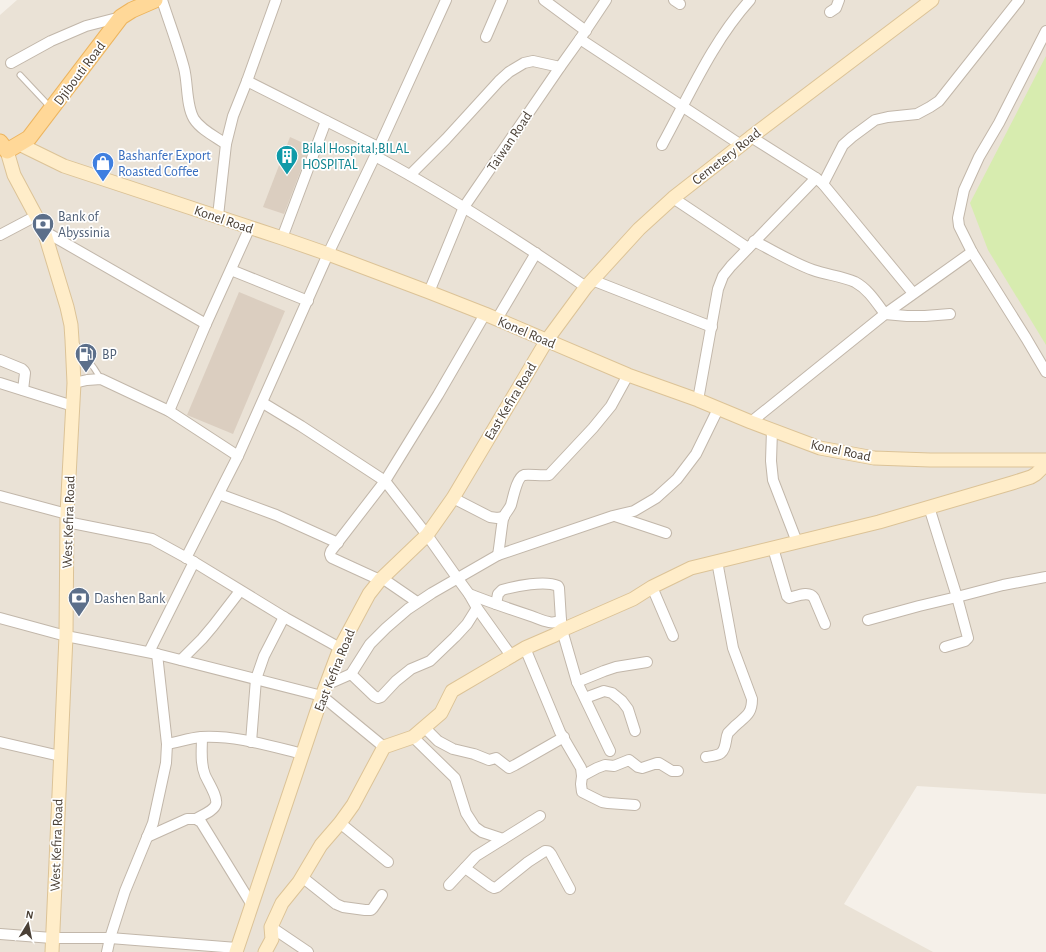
<svg xmlns="http://www.w3.org/2000/svg" width="1046" height="952" font-family="'Alegreya Sans',sans-serif">
<style>
.residential{fill:#eae2d6}
.green{fill:#d7ecaf}
.building{fill:#dbcec0}
.lines{fill:none;stroke-linecap:round;stroke-linejoin:round}
.lane-casing{stroke:#c2b7aa;stroke-width:7}
.street-casing{stroke:#c2b7aa;stroke-width:12}
.secondary-casing{stroke:#dcc397;stroke-width:15}
.primary-casing{stroke:#edb55f;stroke-width:17}
.lane{stroke:#fff;stroke-width:5}
.street{stroke:#fff;stroke-width:10}
.secondary{stroke:#ffedc9;stroke-width:13}
.primary{stroke:#ffd898;stroke-width:15}
.labels{text-anchor:middle;stroke-width:3.5;stroke-linejoin:round;paint-order:stroke}
.street-label{font-size:14px;fill:#4a4036;stroke:#fff}
.culture-label{font-size:14px;fill:#0d838f;stroke:#fff;text-anchor:start}
.shop-label{font-size:14px;fill:#366cbe;stroke:#fff;text-anchor:start}
.service-label{font-size:14px;fill:#4e5e75;stroke:#fff;text-anchor:start}
</style>
<rect width="100%" height="100%" fill="#f5f0e9"/>
<path class="residential" d="M17,0H1046V794L917,786L844,904L933,952H0V15Z"/>
<path class="green" d="M1046,56V345L988,250L970,203Z"/>
<g class="building">
<path d="M290,137L310,146L284,214L263,207Z"/>
<path d="M239,292L285,311L233,434L187,415Z"/>
</g>
<g class="lines">
<g class="lane-casing">
<g id="lane">
<path d="M20,75L51,108"/>
<path d="M76,344L94,368L101,379"/>
</g>
</g>
<g class="street-casing">
<g id="street">
<path d="M162,0C169,22 178,45 184,68C188,83 186,106 194,119C201,130 216,137 226,144"/>
<path d="M544,0L586,31"/>
<path d="M674,0L680,4"/>
<path d="M830,12L836,8L839,0"/>
<path d="M1046,31L999,123L979,157L964,190L958,218L959,226L972,252L1026,338L1046,372"/>
<path d="M486,37L502,0"/>
<path d="M580,39L741,145"/>
<path d="M11,63L51,41L86,26L121,17"/>
<path d="M247,81L378,147"/>
<path d="M751,137L816,178L823,184L913,293"/>
<path d="M662,145C689,96 712,42 750,0"/>
<path d="M375,156C448,195 517,240 586,287"/>
<path d="M410,175L446,139L499,81L509,72L524,63L533,61L560,67"/>
<path d="M823,184L843,145L852,137L875,120L888,117L917,114L930,107L939,101L1019,0"/>
<path d="M673,198L748,248"/>
<path d="M218,216L226,144L233,116L247,81L276,0"/>
<path d="M44,231L206,324"/>
<path d="M0,235L36,216"/>
<path d="M282,238L326,121"/>
<path d="M754,241C774,251 793,263 813,270C827,275 842,276 855,282C868,289 876,302 885,314L907,316H925L950,314"/>
<path d="M231,270L308,301"/>
<path d="M592,280L712,327"/>
<path d="M429,292L464,207L560,67L580,39L606,0"/>
<path d="M497,319L536,253"/>
<path d="M0,360L22,369L24,371L25,373L23,390"/>
<path d="M0,383L73,406"/>
<path d="M74,383L87,380L101,379L169,411L238,456"/>
<path d="M698,400L718,289L723,276L731,266L816,178"/>
<path d="M263,403L301,426L385,481L427,535L458,579L469,594L477,608L512,657"/>
<path d="M169,411L206,324L250,227"/>
<path d="M751,422L885,314L972,252"/>
<path d="M772,430L771,461L773,480L797,542"/>
<path d="M219,494L276,515L338,543"/>
<path d="M0,496L67,514"/>
<path d="M453,498L490,517L497,518L504,517"/>
<path d="M929,507L957,597L968,638L965,641L945,647"/>
<path d="M615,516L666,533"/>
<path d="M67,522L152,539L194,562L284,617L340,648"/>
<path d="M773,548L787,596L789,598C797,596 809,590 814,598L825,624"/>
<path d="M498,555C500,543 501,531 503,519C504,514 509,510 511,505C513,498 517,477 524,475C529,474 542,476 549,475L593,428L611,406L628,375"/>
<path d="M186,558L238,456L328,254L375,156L446,0"/>
<path d="M382,578L417,602"/>
<path d="M380,580L332,558L331,557L330,554L331,551L385,481L438,395L485,314"/>
<path d="M652,587L673,636"/>
<path d="M469,594C489,602 510,609 531,616C537,618 542,621 549,622C553,623 557,622 561,620"/>
<path d="M496,604L498,594L502,590C516,586 545,580 558,586L559,588L561,620L562,630L577,682L610,751"/>
<path d="M0,618L66,636L157,654L322,696L384,747"/>
<path d="M868,620L919,606L957,597L1003,585L1046,577"/>
<path d="M525,648L560,732L581,768L582,776L581,784L582,792L602,802L608,803L635,805"/>
<path d="M149,652L194,562"/>
<path d="M181,660L202,639L213,626L240,591"/>
<path d="M351,674L374,696L378,698L381,697L396,681L411,669L430,661L455,637L467,624L477,608"/>
<path d="M577,682L604,671L616,667L647,662"/>
<path d="M326,685L351,674L370,644L386,628L408,609L432,593L498,555L613,516L634,511L656,498L677,479L696,454L718,409"/>
<path d="M585,698L604,691L612,693L622,701L628,709L635,731"/>
<path d="M424,727L438,741L453,749L474,754L489,760L496,758L509,768L515,765L564,737"/>
<path d="M413,737L455,778L466,813L475,827L482,832L503,839"/>
<path d="M0,742L60,756"/>
<path d="M251,742L256,679L264,656L284,617"/>
<path d="M167,744C178,742 190,738 201,737C235,735 270,746 303,754"/>
<path d="M706,757C711,756 717,756 721,753C727,748 725,739 728,733C730,731 733,728 735,726C746,716 752,714 752,699L733,648L717,561"/>
<path d="M582,776L597,768L605,765L614,766L629,760L638,767L642,768L657,763H659L672,771H678"/>
<path d="M196,819C202,815 214,811 216,804C218,797 208,782 205,775C200,763 202,749 202,737"/>
<path d="M340,823L388,862"/>
<path d="M147,837L187,819H196L201,822L252,905"/>
<path d="M465,868L490,886L494,888L497,887L528,862L545,851C548,851 549,851 551,854L570,889"/>
<path d="M302,877L336,904L343,907L365,910H371L373,908L382,895"/>
<path d="M449,885L476,856L540,816"/>
<path d="M271,927L308,952"/>
<path d="M0,934L52,938H110L237,948"/>
<path d="M107,952L110,938L125,891L153,823L166,763L167,744L157,654"/>
</g>
</g>
<g class="secondary-casing">
<g id="secondary">
<path d="M19,144L64,166L282,238L328,254L429,292L485,314L628,375L698,400L751,422L820,448L874,458L930,460H1046"/>
<path d="M7,151L14,175L44,231L67,307L71,325L72,340L74,383L67,514L66,636L52,952"/>
<path d="M236,952L322,696L340,648L369,594L380,580L427,535L453,498L547,340L586,287L639,229L673,198L741,145L751,137L932,0"/>
<path d="M265,952L272,939L271,927L282,903L299,882L321,845L340,823L353,805L384,747L413,737L441,713L452,691L525,648L555,635L562,630L633,599L652,587L691,568L879,522L1012,483L1031,477L1036,474L1046,464"/>
</g>
</g>
<g class="primary-casing">
<path id="primary" d="M0,142L7,151L29,138L121,17L132,10L155,0"/>
</g>
<use href="#lane" class="lane"/>
<use href="#street" class="street"/>
<use href="#secondary" class="secondary"/>
<use href="#primary" class="primary"/>
</g>
<defs>
<g id="building-pin" transform="scale(1.15)"><path d="M0 17L-7.5 6A9.5 9.5 0 1 1 7.5 6Z" fill="#0f9aa8" stroke="#fff"/><path d="M-4-6H4V6H1V3H-1V6H-4ZM-2.5-4.3h1.7v1.8h-1.7ZM.8-4.3h1.7v1.8H.8ZM-2.5-1h1.7V.8h-1.7ZM.8-1h1.7V.8H.8Z" fill="#fff"/></g>
<g id="shop-pin" transform="scale(1.15)"><path d="M0 17L-7.5 6A9.5 9.5 0 1 1 7.5 6Z" fill="#3f7fe0" stroke="#fff"/><path d="M-5-2.5h2.3a2.7 3.5 0 0 1 5.4 0H5L5.5 6h-11ZM-1.5-2.5h3a1.5 2.3 0 0 0-3 0Z" fill="#fff"/></g>
<g id="bank-pin" transform="scale(1.15)"><path d="M0 17L-7.5 6A9.5 9.5 0 1 1 7.5 6Z" fill="#5c6f8a" stroke="#fff"/><path d="M-6-4H6V4H-6ZM0-2.3a2.3 2.3 0 1 0 0 4.6a2.3 2.3 0 1 0 0-4.6Z" fill="#fff"/></g>
<g id="fuel-pin" transform="scale(1.15)"><path d="M0 17L-7.5 6A9.5 9.5 0 1 1 7.5 6Z" fill="#5c6f8a" stroke="#fff"/><path d="M-5.5-6h7V0h2V4h1.3V-2.5L3-4.5l.8-.8L6-3V5H2.5V1h-1V6h-7ZM-4.2-4.7v3.2H.2V-4.7Z" fill="#fff"/></g>
</defs>
<g fill-rule="evenodd">
<use href="#building-pin" x="287" y="156"/>
<use href="#shop-pin" x="103" y="163"/>
<use href="#bank-pin" x="43" y="224"/>
<use href="#fuel-pin" x="86" y="354"/>
<use href="#bank-pin" x="79" y="598"/>
</g>
<g class="labels">
<g class="street-label">
<text transform="translate(79 73) rotate(-53)" y="5">Djibouti Road</text>
<text transform="translate(509 141) rotate(-56)" y="5">Taiwan Road</text>
<text transform="translate(726 156) rotate(-38)" y="5">Cemetery Road</text>
<text transform="translate(224 219) rotate(19)" y="5">Konel Road</text>
<text transform="translate(527 332) rotate(23)" y="5">Konel Road</text>
<text transform="translate(510 401) rotate(-59)" y="5">East Kefira Road</text>
<text transform="translate(841 450) rotate(12)" y="5">Konel Road</text>
<text transform="translate(68 522) rotate(-88)" y="5">West Kefira Road</text>
<text transform="translate(334 670) rotate(-68)" y="5">East Kefira Road</text>
<text transform="translate(56 845) rotate(-88)" y="5">West Kefira Road</text>
</g>
<g class="culture-label">
<text x="302" y="153">Bilal Hospital;BILAL<tspan x="302" dy="16">HOSPITAL</tspan></text>
</g>
<g class="shop-label">
<text x="118" y="160">Bashanfer Export<tspan x="118" dy="16">Roasted Coffee</tspan></text>
</g>
<g class="service-label">
<text x="58" y="221">Bank of<tspan x="58" dy="16">Abyssinia</tspan></text>
<text x="102" y="359">BP</text>
<text x="94" y="603">Dashen Bank</text>
</g>
</g>
<g transform="translate(28 924) rotate(10)" stroke="#ffffff" stroke-width="3" paint-order="stroke">
<path d="M0-3L7 15L0 10L-7 15Z" fill="#4a4036"/>
<text y="-6" font-size="11" font-weight="bold" text-anchor="middle" fill="#4a4036">N</text>
</g>
</svg>
